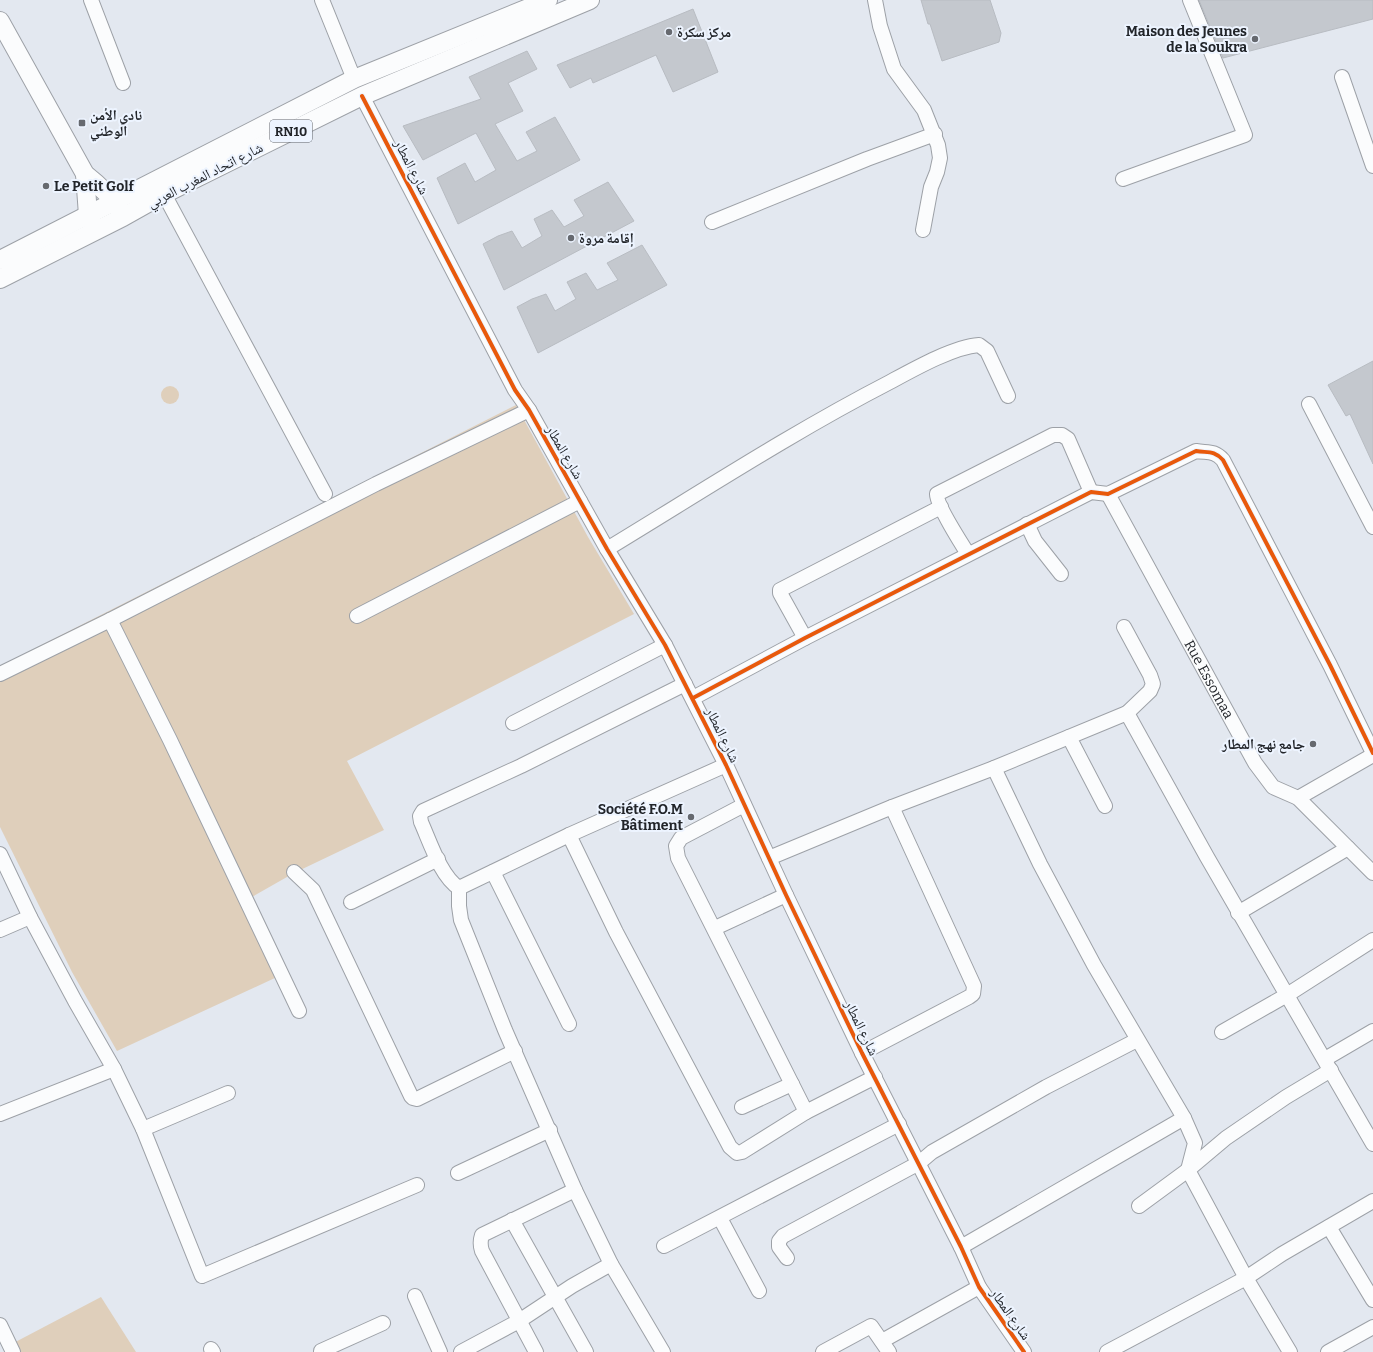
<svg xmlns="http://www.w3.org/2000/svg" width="1373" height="1352" font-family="Bitter,'Noto Naskh Arabic',serif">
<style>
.green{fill:#dfcfbb}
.building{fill:#c4c8ce;stroke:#b8bcc2}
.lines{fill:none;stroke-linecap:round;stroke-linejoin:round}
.minor-casing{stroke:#9da1a7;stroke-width:16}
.major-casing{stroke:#9da1a7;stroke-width:20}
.minor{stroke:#fbfcfd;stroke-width:14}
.major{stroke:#fbfcfd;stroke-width:18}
.cycleway-casing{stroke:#edf4ff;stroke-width:6}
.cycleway{stroke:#e8590c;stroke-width:4}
.poi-dot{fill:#66696f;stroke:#edf4ff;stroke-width:1.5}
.labels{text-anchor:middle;stroke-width:4;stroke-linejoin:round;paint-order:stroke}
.shield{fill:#edf4ff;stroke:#5f636a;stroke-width:1}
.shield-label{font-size:13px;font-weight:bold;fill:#22252a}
.poi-label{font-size:14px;font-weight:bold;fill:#22252a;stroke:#edf4ff;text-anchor:start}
.street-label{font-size:14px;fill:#22252a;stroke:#edf4ff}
</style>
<rect width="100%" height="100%" fill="#e3e8f0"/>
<g class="green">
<circle cx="170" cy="395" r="9"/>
<path d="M516,405L588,537L634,614L347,761L384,830L294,873L245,901L277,977L117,1051L72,972L0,827V666Z"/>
<path d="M101,1297L136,1352H6L4,1348Z"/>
</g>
<g class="building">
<path d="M921,0H990L1001,33L999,42L942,61L930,24H928Z"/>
<path d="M1199,0H1373V19L1223,58Z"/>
<path d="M693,9L718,72L673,92L656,55L593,83L591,78L570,88L557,65Z"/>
<path d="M527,51L537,69L508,83L523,111L495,124L517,161L537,151L526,132L555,117L580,160L458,224L437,178L465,163L475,182L496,170L476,133L423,160L403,126L481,99L469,77Z"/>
<path d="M608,182L634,221L504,290L483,244L498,236L512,231L522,248L542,236L534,219L552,210L564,227L584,216L574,200Z"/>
<path d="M642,245L667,285L538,353L517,307L532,299L546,294L555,311L576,299L567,282L586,273L597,290L618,280L607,263Z"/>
<path d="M1373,361V464L1350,414L1346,416L1328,385Z"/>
</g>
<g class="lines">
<g class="minor-casing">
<g id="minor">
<path d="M91,0L123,83"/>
<path d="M322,0L354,79"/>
<path d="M875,0L880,26L894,69L924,110L938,145L940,158L937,172L931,187L923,230"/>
<path d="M1342,77L1373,166"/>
<path d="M362,96L515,390L529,410L607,549L665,645L726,765L786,895L862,1053L961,1247L979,1287L1024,1352"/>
<path d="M1123,179L1245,135L1190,0"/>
<path d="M164,194L325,494"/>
<path d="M712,222L867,159L935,134"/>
<path d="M1309,404L1373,527"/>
<path id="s1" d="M1108,494L1255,763L1273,787L1298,798L1373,873"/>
<path d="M1027,524L1035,541L1061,574"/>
<path d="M607,549C701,492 793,432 890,382C914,369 953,347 979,345L987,351L1008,396"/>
<path d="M968,554C961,543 936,504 937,494L1053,435H1062L1068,439L1091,492"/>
<path d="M357,616L580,501"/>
<path d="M110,620L170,740L299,1011"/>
<path d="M1124,627L1150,675L1153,684L1150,691L1127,713"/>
<path d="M805,638L780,593V590L941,507"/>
<path d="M0,674L110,620L376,484L529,410"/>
<path d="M693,698L805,638L1091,492L1108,494L1196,451C1208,453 1214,450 1223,460L1330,665L1373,753"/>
<path d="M513,723L665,645"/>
<path d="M1069,737L1105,806"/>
<path d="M994,768L1040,864L1094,965L1184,1118L1195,1143L1188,1170L1246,1278L1290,1352"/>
<path d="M1298,798L1373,755"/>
<path d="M744,805L681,838L676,846L678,858L806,1112L875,1077"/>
<path d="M569,835L616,932L730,1147L737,1153L742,1152L806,1112"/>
<path d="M0,854L30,917L75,1001L114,1069L143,1129L202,1276L417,1185"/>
<path d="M769,858L892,807L994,768L1127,713L1207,857L1373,1144"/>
<path d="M294,872L313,890L411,1096L413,1098L417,1099L515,1051"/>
<path d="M493,872L569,1024"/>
<path d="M459,888V906L461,920L505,1030L575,1190L611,1264L663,1352"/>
<path d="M459,888C441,877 430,842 421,822L420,816L423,811L521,766L685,684"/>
<path d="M459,888L569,835L726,765"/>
<path d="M351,902L438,859"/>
<path d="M1238,913L1348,848"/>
<path d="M715,928L786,895"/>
<path d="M0,930L30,917"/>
<path d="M1222,1032L1287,995L1373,940"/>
<path d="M862,1053L969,997L973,994L974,986L892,807"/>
<path d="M1325,1059L1373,1031"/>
<path d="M742,1107L792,1084"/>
<path d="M0,1114L114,1069"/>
<path d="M143,1129L228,1093"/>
<path d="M458,1173L550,1130"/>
<path d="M1139,1206L1188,1170L1226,1138L1286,1097L1331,1070"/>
<path d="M720,1218L759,1291"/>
<path d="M512,1220L586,1352"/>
<path d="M1329,1227L1373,1300"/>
<path d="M664,1246L899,1124"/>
<path d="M961,1247L1184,1118"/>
<path d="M787,1258L779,1247V1241L783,1236L919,1163L932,1152L1046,1087L1137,1040"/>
<path d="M415,1296L440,1352"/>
<path d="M0,1325L13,1352"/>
<path d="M882,1341L979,1287"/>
<path d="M211,1349L213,1352"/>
<path d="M322,1352L321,1351L383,1323"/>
<path d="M461,1352L519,1321L572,1286L611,1264"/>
<path d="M536,1352L482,1251C480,1245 480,1241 482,1235L575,1190"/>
<path d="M823,1352L871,1326L889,1352"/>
<path d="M1107,1352L1246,1278L1282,1254L1373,1201"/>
<path d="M1328,1352L1373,1327"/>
</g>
</g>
<g class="major-casing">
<g id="major">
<path d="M0,21L85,174C99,185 111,196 120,211"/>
<path d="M85,174L88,215L93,224"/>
<path d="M0,260L354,79L548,0"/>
<path d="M0,279L123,217L164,194L362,96L590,0"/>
</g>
</g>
<use href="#minor" class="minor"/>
<use href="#major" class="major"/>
<g class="cycleway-casing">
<g id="cycleway">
<path d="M362,96L515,390L529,410L607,549L665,645L726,765L786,895L862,1053L961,1247L979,1287L1024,1352"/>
<path d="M693,698L805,638L1091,492L1108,494L1196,451C1208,453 1214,450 1223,460L1330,665L1373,753"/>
</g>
</g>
<use href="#cycleway" class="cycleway"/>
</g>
<g class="poi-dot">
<circle cx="669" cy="32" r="4"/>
<circle cx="1255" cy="39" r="4"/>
<rect x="78" y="119" width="8" height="8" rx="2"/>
<circle cx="46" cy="186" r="4"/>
<circle cx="571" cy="238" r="4"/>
<circle cx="1313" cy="744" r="4"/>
<circle cx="691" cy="817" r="4"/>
</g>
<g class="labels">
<rect class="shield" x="270" y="120" width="42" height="22" rx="3"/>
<g class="shield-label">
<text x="291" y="136">RN10</text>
</g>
<g class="poi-label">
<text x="1247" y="36" text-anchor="end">Maison des Jeunes<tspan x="1247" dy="16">de la Soukra</tspan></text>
<text x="677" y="37">مركز سكرة</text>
<text x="90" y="120">نادي الأمن<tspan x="90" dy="16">الوطني</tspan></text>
<text x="54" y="191">Le Petit Golf</text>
<text x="579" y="243">إقامة مروة</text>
<text x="1305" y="749" text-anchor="end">جامع نهج المطار</text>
<text x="683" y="814" text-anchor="end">Société F.O.M<tspan x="683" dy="16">Bâtiment</tspan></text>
</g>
<g class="street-label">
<text transform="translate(412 167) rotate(63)" y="5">شارع المطار</text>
<text transform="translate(205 175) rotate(-27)" y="5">شارع اتحاد المغرب العربي</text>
<text transform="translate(565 452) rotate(60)" y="5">شارع المطار</text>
<text dy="5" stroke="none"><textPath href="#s1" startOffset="211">Rue Essomaa</textPath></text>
<text transform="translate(723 735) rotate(64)" y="5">شارع المطار</text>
<text transform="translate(862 1028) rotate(64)" y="5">شارع المطار</text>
<text transform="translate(1011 1314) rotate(55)" y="5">شارع المطار</text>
</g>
</g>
</svg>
